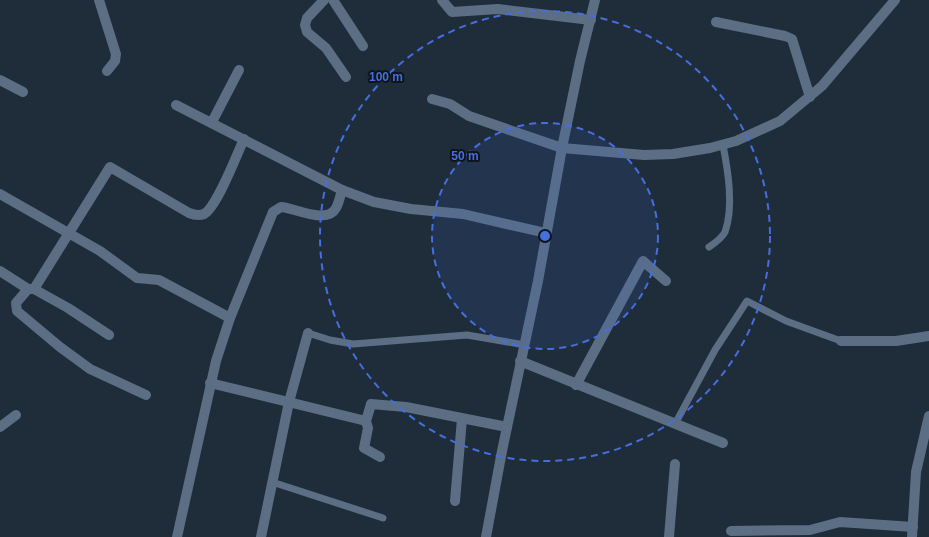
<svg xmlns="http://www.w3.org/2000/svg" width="929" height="537" font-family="Arial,sans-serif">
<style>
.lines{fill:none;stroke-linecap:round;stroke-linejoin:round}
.lane{stroke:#5b6e83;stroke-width:7}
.street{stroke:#5b6e83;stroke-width:10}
.ring{fill:none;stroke:#456ede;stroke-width:2;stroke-dasharray:7 5}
.centre{fill:#456ede;stroke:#0f151b;stroke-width:2}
.ring-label{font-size:12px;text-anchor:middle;font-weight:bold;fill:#456ede;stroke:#0f151b;stroke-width:4;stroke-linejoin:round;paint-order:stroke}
</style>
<rect width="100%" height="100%" fill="#1f2d3b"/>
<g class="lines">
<g class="lane">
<path d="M709,247C715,243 722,238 725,232C734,207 728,171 723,145"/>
<path d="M308,333L330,340L353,344L467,335L525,345"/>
<path d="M675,424L715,350L747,301L786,321L841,341"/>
<path d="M272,482L383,518"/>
</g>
<g class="street">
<path d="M99,0L116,54L115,61L107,71"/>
<path d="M324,0L307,18L305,25L307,32L326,48L346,77"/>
<path d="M333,0L363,46"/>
<path d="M442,0L452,12L498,9L591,20"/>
<path d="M716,22L785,36L792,39L810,97"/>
<path d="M0,80L23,92"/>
<path d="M432,99L450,104L469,116L562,148L644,155L673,154L710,148L736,141L780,121L822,86L895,0"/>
<path d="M176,105L342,190C340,196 339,203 336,208C327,225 295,208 281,207L273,212L230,318L216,361L177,537"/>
<path d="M212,122L239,70"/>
<path d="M342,190L374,202L411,209L463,214L546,233"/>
<path d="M0,194L100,251L137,278L159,280L230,318"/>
<path d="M0,271L28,289H34L68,308L109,335"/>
<path d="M28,289L16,303L17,311L60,347L90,369L146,395"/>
<path d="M34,289L110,167L189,213C194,215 199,216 204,214C217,207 237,154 244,139"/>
<path d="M841,341H896L929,336"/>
<path d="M520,361L723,443"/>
<path d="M210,383L366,421L371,404L406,407L507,427"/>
<path d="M576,385L643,261L666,281"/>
<path d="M366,421L368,428L364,448L380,457"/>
<path d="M0,427L16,415"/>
<path d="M455,501L462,419"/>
<path d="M731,531L810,530L840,522L913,527"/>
<path d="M261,537L289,402L308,333"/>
<path d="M486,537L502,451L538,281L562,148L580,61L595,0"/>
<path d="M669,537L675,464"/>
<path d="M912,537L916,472L929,416"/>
</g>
</g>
<circle cx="545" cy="236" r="113" fill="#456ede" fill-opacity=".12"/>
<g class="ring">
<circle cx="545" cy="236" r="113"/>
<circle cx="545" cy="236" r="225"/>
</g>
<circle cx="545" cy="236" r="6" class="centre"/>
<g class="ring-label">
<text x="386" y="81">100 m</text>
<text x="465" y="160">50 m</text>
</g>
</svg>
